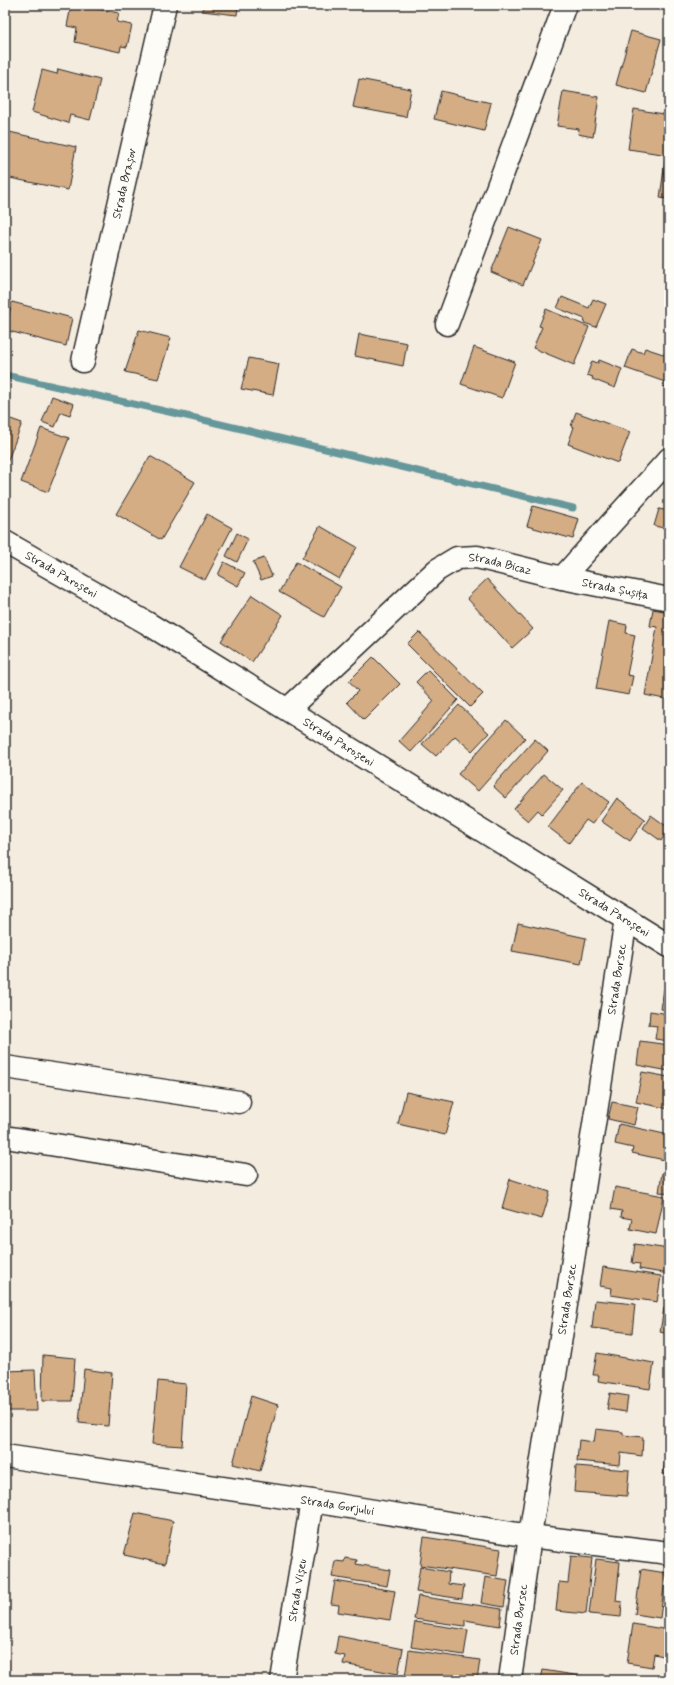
<svg xmlns="http://www.w3.org/2000/svg" width="674" height="1685" font-family="Mynerve,sans-serif">
<style>
.lines{fill:none;stroke-linecap:round;stroke-linejoin:round}
.stream{stroke:#66979a;stroke-width:7}
.building{fill:#d4ad85;stroke:#2b2b2b}
.minor-casing{stroke:#2b2b2b;stroke-width:25}
.minor{stroke:#fdfcf7;stroke-width:22}
.labels{text-anchor:middle;stroke-width:3;stroke-linejoin:round;paint-order:stroke}
.street-label{font-size:12px;fill:#2b2b2b;stroke:#fdfcf7}
</style>
<rect width="100%" height="100%" fill="#f5ece0"/>
<filter id="ink" filterUnits="userSpaceOnUse"><feTurbulence type="fractalNoise" baseFrequency=".025" numOctaves="2"/><feDisplacementMap in="SourceGraphic" scale="8" xChannelSelector="R" yChannelSelector="G"/><feConvolveMatrix kernelMatrix="1 2 1 2 8 2 1 2 1" color-interpolation-filters="sRGB"/></filter>
<g filter="url(#ink)">
<g class="lines">
<path class="stream" d="M5,375L191,417L573,508"/>
</g>
<g class="building">
<path d="M203,5H238L237,15L202,11Z"/>
<path d="M71,6L82,8V6L119,13L117,22L132,25L127,47L121,46L120,52L75,42L77,28L67,26Z"/>
<path d="M631,31L661,39L646,93L616,85Z"/>
<path d="M58,69L100,80L90,120L70,115L68,123L32,112L42,70L57,74Z"/>
<path d="M359,79L411,89L406,117L353,107Z"/>
<path d="M441,91L491,103L484,131L434,119Z"/>
<path d="M563,91L599,97L593,137L578,134L579,129L557,126Z"/>
<path d="M634,109L669,115V155L628,149Z"/>
<path d="M5,131L76,147L68,190L5,177Z"/>
<path d="M665,161L669,162V199L660,198Z"/>
<path d="M509,227L542,240L523,285L491,272Z"/>
<path d="M562,297L589,308L593,299L606,304L596,327L584,323L585,319L557,308Z"/>
<path d="M12,302L72,318L66,346L5,330Z"/>
<path d="M546,309L589,327L574,365L533,348L542,327L539,326Z"/>
<path d="M139,330L171,338L158,379L125,372Z"/>
<path d="M359,334L407,343L403,366L355,356Z"/>
<path d="M474,347L515,362L502,398L461,384Z"/>
<path d="M645,348L669,356V388L663,386L665,382L625,368L632,349L643,353Z"/>
<path d="M249,358L279,364L273,395L241,389Z"/>
<path d="M599,360L622,369L615,388L592,379L593,377L587,375L592,361L598,363Z"/>
<path d="M52,396L74,404L70,415L61,412L55,427L42,422Z"/>
<path d="M576,412L630,432L618,463L568,444L574,427L571,426Z"/>
<path d="M5,417L22,423L5,468Z"/>
<path d="M41,428L69,438L48,492L21,482Z"/>
<path d="M150,456L195,482L161,540L116,514Z"/>
<path d="M533,506L579,519L573,539L527,526Z"/>
<path d="M659,509L669,511V529L654,526Z"/>
<path d="M207,514L232,528L205,580L179,567Z"/>
<path d="M320,526L357,547L339,579L302,558Z"/>
<path d="M237,533L248,539L237,562L226,556Z"/>
<path d="M264,558L272,576L261,580L253,562Z"/>
<path d="M224,562L245,573L238,586L218,575Z"/>
<path d="M296,562L341,587L324,617L279,592Z"/>
<path d="M487,579L533,629L512,648L467,598Z"/>
<path d="M252,595L283,615L252,662L221,641Z"/>
<path d="M653,609L669,612V700L645,695L657,627L650,626Z"/>
<path d="M609,621L627,625L626,633L635,635L627,675L633,676L629,695L596,689Z"/>
<path d="M419,632L483,694L470,707L407,644Z"/>
<path d="M373,657L400,684L364,720L347,702L358,691L349,681Z"/>
<path d="M428,670L458,700L411,752L399,741L434,701L416,682Z"/>
<path d="M459,705L489,733L472,751L455,736L436,756L422,744Z"/>
<path d="M506,720L525,738L478,791L458,774Z"/>
<path d="M535,739L548,751L506,798L493,786Z"/>
<path d="M544,774L563,790L542,814L538,810L528,821L514,809Z"/>
<path d="M582,782L609,802L592,824L586,820L569,843L548,827Z"/>
<path d="M617,798L645,819L630,841L601,821Z"/>
<path d="M651,815L669,828L661,841L643,828Z"/>
<path d="M518,923L586,938L581,964L512,951Z"/>
<path d="M664,989L669,990V1010L661,1009Z"/>
<path d="M650,1011L669,1014V1041L655,1039L657,1026L649,1025Z"/>
<path d="M640,1041L669,1045V1071L637,1065Z"/>
<path d="M642,1072L669,1077V1109L636,1102Z"/>
<path d="M406,1092L454,1102L445,1135L398,1124Z"/>
<path d="M612,1102L638,1107L634,1125L608,1119Z"/>
<path d="M619,1124L669,1135V1161L632,1153L633,1148L615,1144Z"/>
<path d="M662,1173L669,1174V1193L659,1192Z"/>
<path d="M510,1179L550,1192L542,1219L502,1208Z"/>
<path d="M615,1187L664,1196L656,1234L630,1229L632,1219L621,1217L622,1211L611,1209Z"/>
<path d="M635,1244L669,1249V1274L639,1269L640,1264L632,1263Z"/>
<path d="M603,1267L661,1276L657,1302L611,1295L612,1288L600,1286Z"/>
<path d="M595,1300L635,1304L632,1333L592,1328Z"/>
<path d="M664,1308L669,1309V1334L660,1332Z"/>
<path d="M597,1353L654,1363L650,1389L598,1381L599,1375H593Z"/>
<path d="M43,1355L75,1358L72,1401H42Z"/>
<path d="M84,1369L112,1373L108,1426L79,1423Z"/>
<path d="M35,1370L37,1411H5V1371Z"/>
<path d="M158,1381L186,1384L182,1446L152,1444Z"/>
<path d="M610,1393L628,1396L626,1412L607,1409Z"/>
<path d="M251,1396L278,1405L260,1471L233,1464Z"/>
<path d="M596,1429L623,1432V1435L643,1437L642,1456L621,1453L620,1465L577,1461L579,1440L594,1442Z"/>
<path d="M665,1460L669,1461V1475L663,1474Z"/>
<path d="M576,1466L629,1470L627,1496L574,1492Z"/>
<path d="M135,1513L173,1521L165,1564L124,1555Z"/>
<path d="M424,1537L501,1549L497,1576L420,1565Z"/>
<path d="M571,1556L592,1558L586,1614L556,1611L559,1582L568,1583Z"/>
<path d="M345,1558L357,1560L356,1564L390,1570L387,1586L332,1577L335,1561L344,1562Z"/>
<path d="M596,1559L620,1562L616,1601L622,1602L621,1617L589,1614Z"/>
<path d="M420,1567L449,1572L448,1584L464,1586L462,1599L416,1592Z"/>
<path d="M641,1569L666,1573L660,1618L635,1614Z"/>
<path d="M485,1577L508,1581L504,1607L481,1603Z"/>
<path d="M335,1581L395,1591L390,1620L338,1612L339,1605L331,1604Z"/>
<path d="M418,1596L502,1609L500,1626L465,1620V1626L414,1619Z"/>
<path d="M415,1622L468,1630L464,1655L411,1647Z"/>
<path d="M633,1624L669,1630L668,1657L654,1654L652,1667L627,1663Z"/>
<path d="M338,1636L403,1649L398,1674L343,1664L345,1656L335,1654Z"/>
<path d="M409,1650L480,1660L477,1680H425L405,1677Z"/>
<path d="M543,1670L599,1679L598,1680H541Z"/>
</g>
<g class="lines">
<g class="minor-casing">
<g id="minor">
<path d="M447,324L565,5"/>
<path id="s1" d="M83,361L165,5"/>
<path id="s2" d="M5,542L147,623L669,946"/>
<path d="M562,578L669,459"/>
<path id="s3" d="M288,709L437,570L457,558L477,557L562,578L669,599"/>
<path d="M5,1067L239,1102"/>
<path d="M5,1137L246,1175"/>
<path id="s4" d="M5,1456L312,1501L530,1536L669,1553"/>
<path id="s5" d="M282,1680L312,1501"/>
<path id="s6" d="M510,1680L530,1536L626,919"/>
</g>
</g>
<use href="#minor" class="minor"/>
</g>
</g>
<g class="labels">
<g class="street-label">
<text dy="4" stroke="none"><textPath href="#s1" startOffset="182">Strada Brașov</textPath></text>
<text dy="4" stroke="none"><textPath href="#s3" startOffset="271">Strada Bicaz</textPath></text>
<text dy="4" stroke="none"><textPath href="#s2" startOffset="65">Strada Paroșeni</textPath></text>
<text dy="4" stroke="none"><textPath href="#s3" startOffset="389">Strada Șușița</textPath></text>
<text dy="4" stroke="none"><textPath href="#s2" startOffset="389">Strada Paroșeni</textPath></text>
<text dy="4" stroke="none"><textPath href="#s2" startOffset="713">Strada Paroșeni</textPath></text>
<text dy="4" stroke="none"><textPath href="#s6" startOffset="709">Strada Borsec</textPath></text>
<text dy="4" stroke="none"><textPath href="#s6" startOffset="385">Strada Borsec</textPath></text>
<text dy="4" stroke="none"><textPath href="#s4" startOffset="336">Strada Gorjului</textPath></text>
<text dy="4" stroke="none"><textPath href="#s5" startOffset="91">Strada Vișeu</textPath></text>
<text dy="4" stroke="none"><textPath href="#s6" startOffset="61">Strada Borsec</textPath></text>
</g>
</g>
<rect width="674" height="1685" fill="none" stroke="#fdfcf7" stroke-width="20"/>
<rect x="10" y="10" width="654" height="1665" fill="none" stroke="#2b2b2b" stroke-width="1.5" filter="url(#ink)"/>
</svg>
